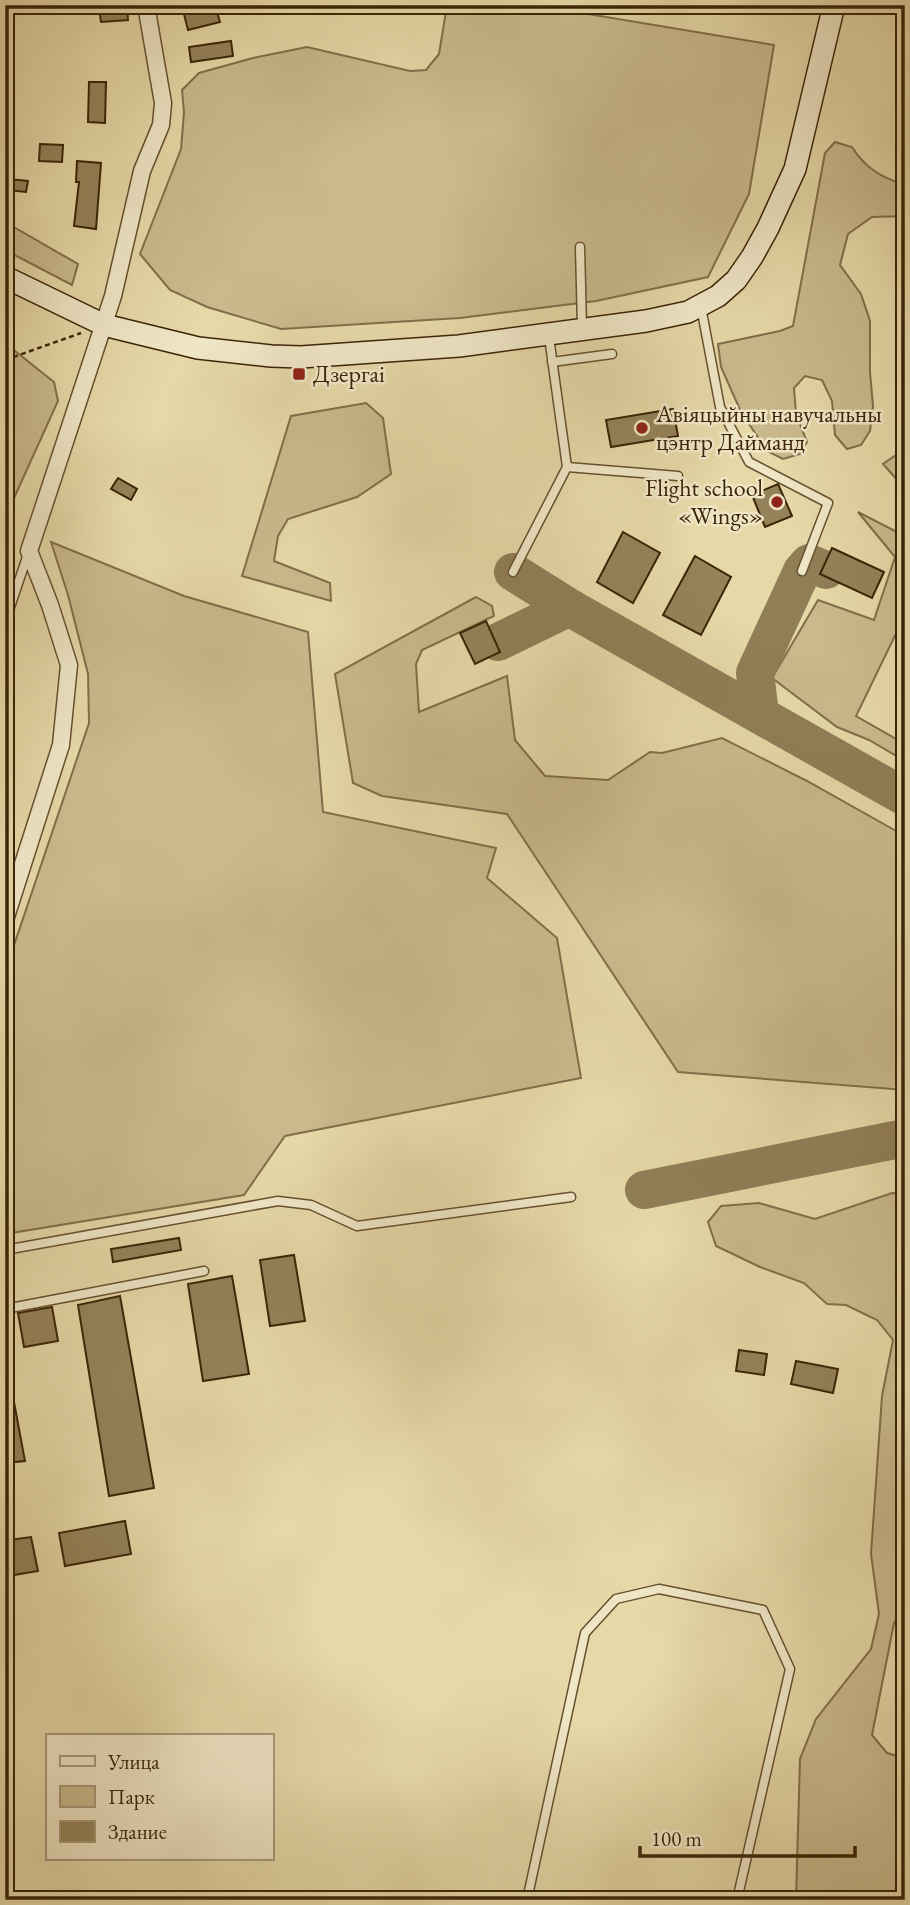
<svg xmlns="http://www.w3.org/2000/svg" width="910" height="1905" font-family="'EB Garamond',serif">
<style>
.green{fill:#c9b98c;stroke:#826e4a;stroke-width:2}
.lines{fill:none;stroke-linecap:round;stroke-linejoin:round}
.taxiway{stroke:#907e57;stroke-width:38}
.building{fill:#94825a;stroke:#3b2407;stroke-width:2}
.lane-casing{stroke:#66512f;stroke-width:11}
.street-casing{stroke:#66512f;stroke-width:19}
.secondary-casing{stroke:#3b2407;stroke-width:24}
.path{stroke:#3b2407;stroke-width:2.5;stroke-dasharray:5 3.5;stroke-linecap:butt}
.lane{stroke:#efe6c6;stroke-width:8}
.street{stroke:#efe6c6;stroke-width:16}
.secondary{stroke:#efe6c6;stroke-width:21}
.poi-dot{fill:#8f2418;stroke:#efe6c6;stroke-width:2.5}
.labels{text-anchor:middle;stroke-width:5;stroke-linejoin:round;paint-order:stroke}
.poi-label{font-size:24px;fill:#3b2407;stroke:#efe6c6;text-anchor:start}
</style>
<rect width="100%" height="100%" fill="#e6d8a7"/>
<filter id="stains"><feTurbulence type="fractalNoise" baseFrequency=".00286" numOctaves="4"/><feColorMatrix values="0 0 0 0 .2 0 0 0 0 .09 0 0 0 0 .02 0 0 0 .5 -.17"/></filter>
<radialGradient id="worn" r=".72"><stop offset=".6" stop-color="#630" stop-opacity="0"/><stop offset="1" stop-color="#630" stop-opacity=".3"/></radialGradient>
<g class="green">
<path d="M447,5H534L774,45L749,194L708,277L596,301L460,318L281,329L207,307L170,290L140,254L181,149L184,112L182,90L199,73L253,58L307,47L410,71L426,70L439,54Z"/>
<path d="M835,142L852,147C866,169 881,177 905,185V216L872,217L848,234L840,265L861,294L870,321V372L873,406L870,431L861,445L847,449L835,435L832,401L822,380L805,376L794,388L796,414L807,442L800,454L783,459L767,451L741,412L721,367L718,344L780,331L793,326L825,153Z"/>
<path d="M5,222L78,264L72,285L5,250Z"/>
<path d="M5,343L54,382L58,401L5,518Z"/>
<path d="M366,403L383,418L391,474L357,497L288,519L278,536L274,561L330,583L331,601L242,576L291,416Z"/>
<path d="M905,449V489L883,464Z"/>
<path d="M858,512L905,536V615L856,716L905,744V761L869,740L837,727L772,678L818,600L874,620L895,557Z"/>
<path d="M51,542L184,596L308,632L323,812L496,848L487,878L557,938L581,1078L285,1136L244,1195L5,1234V972L89,723L88,674L68,595Z"/>
<path d="M476,597L492,606L494,616L422,650L416,664L419,712L507,676L515,740L545,776L608,780L650,752L662,753L722,738L807,781L905,836V1090L678,1072L507,814L382,796L353,783L335,674Z"/>
<path d="M892,1193L905,1194V1606L894,1623L872,1735L887,1753L905,1758V1900H796L800,1759L816,1719L871,1649L879,1614L871,1554L882,1396L893,1340L877,1320L846,1305L827,1304L804,1283L760,1267L716,1246L708,1222L721,1206L759,1203L815,1219Z"/>
</g>
<g class="lines">
<g class="taxiway">
<path d="M513,572L572,609L905,797"/>
<path d="M498,642L564,610L572,609"/>
<path d="M760,714L755,673L802,571L809,563L826,570"/>
<path d="M644,1190L905,1138"/>
</g>
</g>
<g class="building">
<path d="M127,5L128,20L101,22L99,8Z"/>
<path d="M200,5H215L220,22L188,30L183,10Z"/>
<path d="M231,41L233,56L191,62L189,47Z"/>
<path d="M89,82H106L105,123L88,122Z"/>
<path d="M40,144L63,145L62,162L39,161Z"/>
<path d="M77,161L101,163L96,229L74,226L79,182H76Z"/>
<path d="M8,179L28,181L26,192L7,190Z"/>
<path d="M673,409L678,436L611,447L606,420Z"/>
<path d="M118,478L137,489L131,500L111,489Z"/>
<path d="M778,484L792,516L765,527L752,495Z"/>
<path d="M623,532L660,553L633,603L597,582Z"/>
<path d="M832,548L884,572L872,598L820,574Z"/>
<path d="M695,556L731,577L701,635L663,615Z"/>
<path d="M486,621L500,652L475,664L460,633Z"/>
<path d="M179,1238L181,1250L113,1262L111,1249Z"/>
<path d="M294,1255L305,1321L270,1326L260,1260Z"/>
<path d="M232,1276L249,1374L203,1381L188,1284Z"/>
<path d="M120,1296L154,1488L109,1496L78,1305Z"/>
<path d="M52,1307L58,1341L24,1347L18,1313Z"/>
<path d="M739,1350L767,1354L764,1375L736,1371Z"/>
<path d="M796,1361L838,1369L833,1393L791,1384Z"/>
<path d="M11,1386L25,1461L5,1463V1387Z"/>
<path d="M125,1521L131,1554L65,1566L59,1533Z"/>
<path d="M31,1537L38,1571L14,1575L8,1540Z"/>
</g>
<g class="lines">
<g class="lane-casing">
<g id="lane">
<path d="M580,247L582,327"/>
<path d="M701,307L720,407L749,462L828,503L802,571"/>
<path d="M552,362L612,354"/>
<path d="M567,467L678,476"/>
<path d="M513,572L567,467L549,337"/>
<path d="M5,622L28,554"/>
<path d="M5,1250L278,1201L311,1205L357,1226L571,1197"/>
<path d="M5,1309L204,1271"/>
<path d="M527,1900L585,1633L616,1599L659,1589L763,1610L790,1669L737,1900"/>
</g>
</g>
<g class="street-casing">
<path id="street" d="M5,920L61,745L69,665L50,605L29,551L113,296L142,171L161,125L163,103L146,5"/>
</g>
<g class="secondary-casing">
<path id="secondary" d="M5,277L104,325L198,348L271,356L301,357L459,346L646,321L688,312L718,296L736,280L752,257L768,228L795,169L834,5"/>
</g>
<path class="path" d="M5,360L81,333"/>
<use href="#lane" class="lane"/>
<use href="#street" class="street"/>
<use href="#secondary" class="secondary"/>
</g>
<g class="poi-dot">
<rect x="292" y="367" width="14" height="14" rx="3.5"/>
<circle cx="642" cy="428" r="7"/>
<circle cx="777" cy="502" r="7"/>
</g>
<g class="labels">
<g class="poi-label">
<text x="313" y="382">Дзергаі</text>
<text x="656" y="422">Авіяцыйны навучальны<tspan x="656" dy="28">цэнтр Дайманд</tspan></text>
<text x="763" y="496" text-anchor="end">Flight school<tspan x="763" dy="28">«Wings»</tspan></text>
</g>
</g>
<rect width="910" height="1905" fill="none" stroke="#e6d8a7" stroke-width="28"/>
<rect x="7" y="7" width="896" height="1891" fill="none" stroke="#3b2407" stroke-width="3.5"/>
<rect x="14" y="14" width="882" height="1877" fill="none" stroke="#3b2407" stroke-width="2"/>
<rect x="46" y="1734" width="228" height="126" fill="#efe6c6" stroke="#a7987a" stroke-width="2"/>
<rect x="60" y="1756" width="35" height="10" fill="#efe6c6" stroke="#a7987a" stroke-width="2"/>
<text x="108" y="1769" font-size="21" fill="#3b2407">Улица</text>
<rect x="60" y="1786" width="35" height="21" fill="#c9b98c" stroke="#a7987a" stroke-width="2"/>
<text x="108" y="1804" font-size="21" fill="#3b2407">Парк</text>
<rect x="60" y="1821" width="35" height="21" fill="#94825a" stroke="#a7987a" stroke-width="2"/>
<text x="108" y="1839" font-size="21" fill="#3b2407">Здание</text>
<path d="M640 1846v10h215v-10" fill="none" stroke="#3b2407" stroke-width="3.5"/>
<text x="651" y="1846" font-size="21" fill="#3b2407" stroke="#efe6c6" stroke-width="5" paint-order="stroke">100 m</text>
<rect width="100%" height="100%" filter="url(#stains)"/>
<rect width="100%" height="100%" fill="url(#worn)"/>
</svg>
